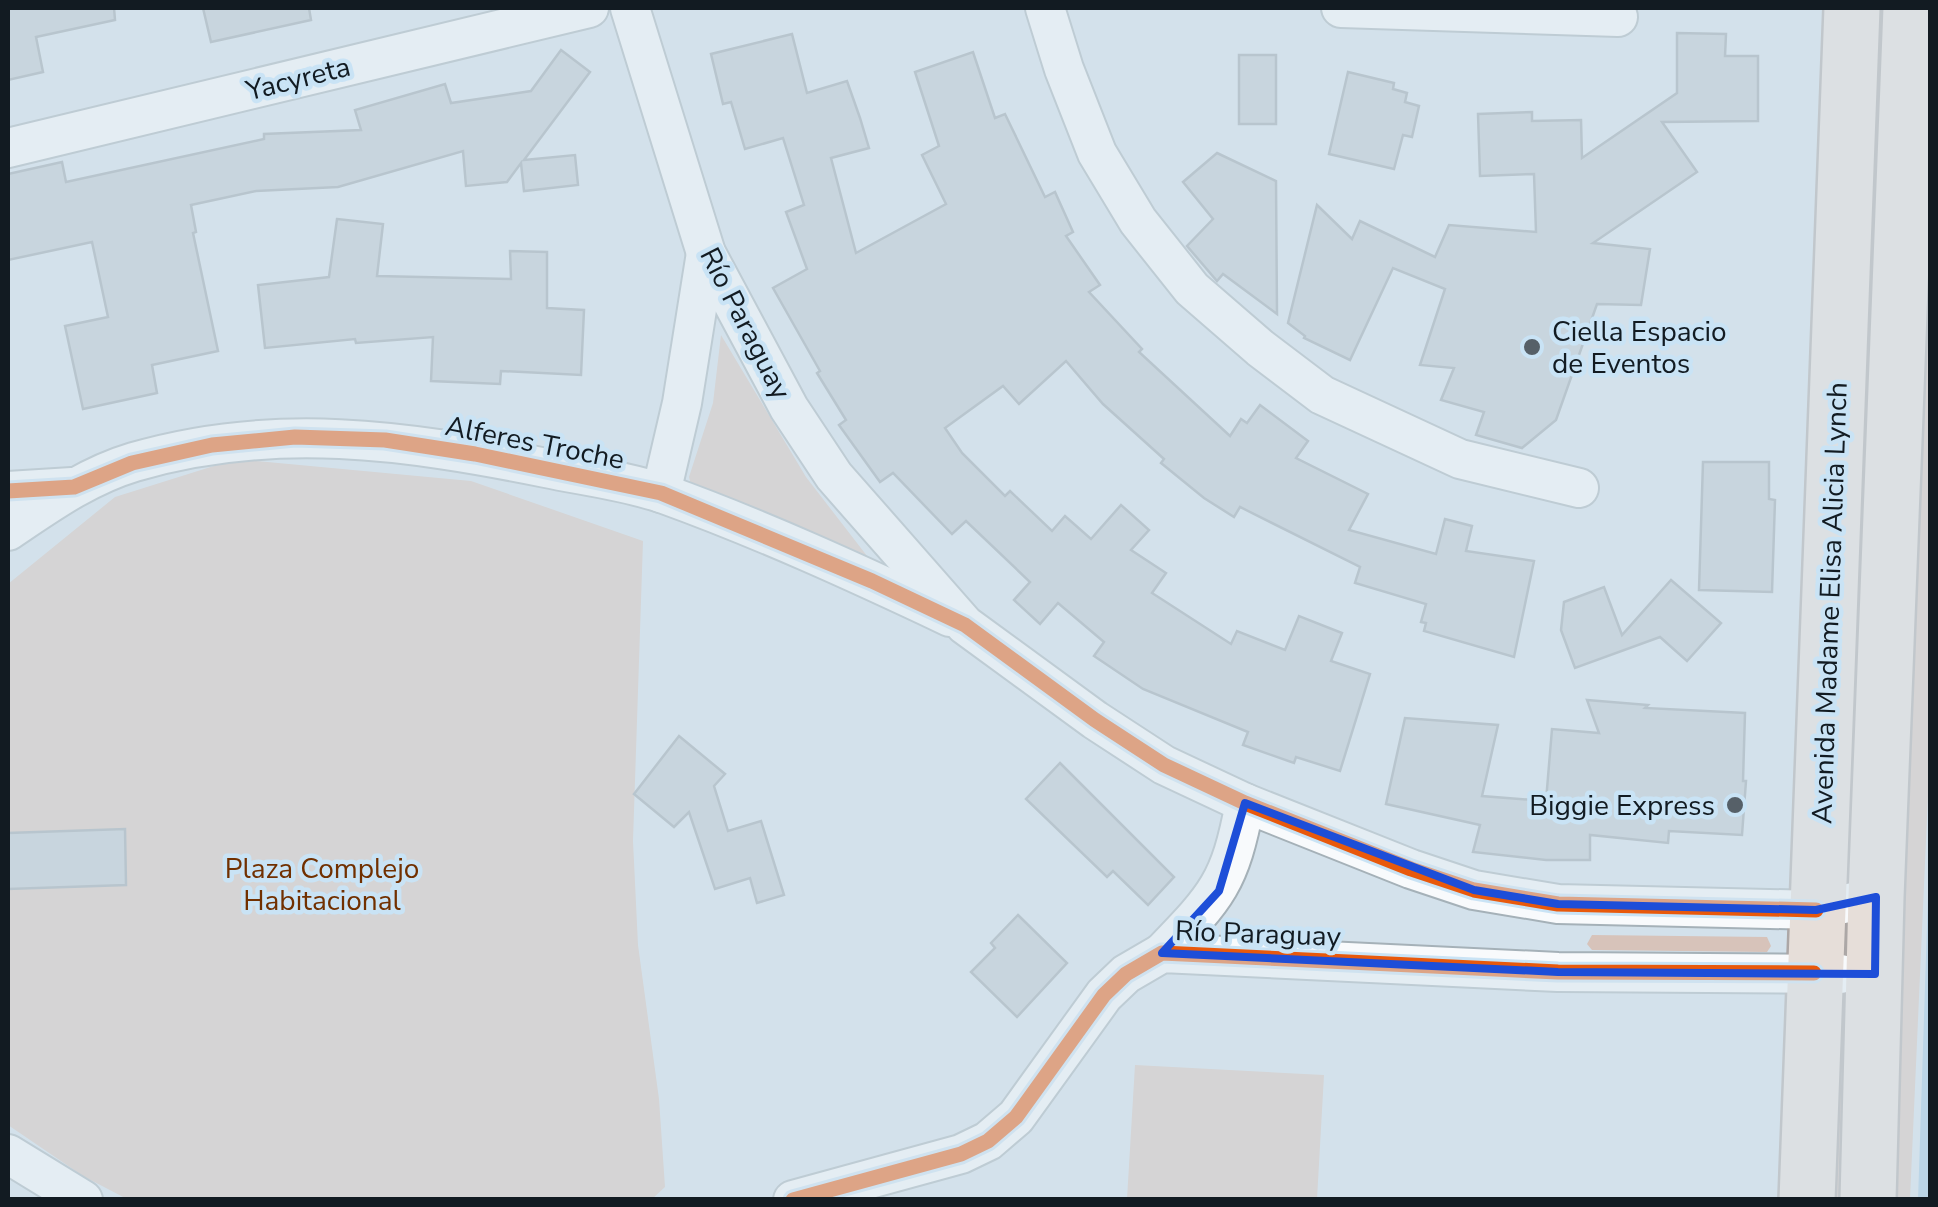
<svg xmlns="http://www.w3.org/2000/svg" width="1938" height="1207" font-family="'Nunito Sans',sans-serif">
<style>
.green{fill:#d7c3ba}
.water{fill:#9dc6e3}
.building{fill:#bbc6ce;stroke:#98a3aa;stroke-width:2.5}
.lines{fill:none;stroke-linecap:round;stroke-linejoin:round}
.street-casing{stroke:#a5b1b8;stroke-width:42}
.highway-casing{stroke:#aca7a6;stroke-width:60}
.street{stroke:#f8fafc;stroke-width:38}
.highway{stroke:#e6ded9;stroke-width:55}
.cycleway-casing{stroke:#c9e3f5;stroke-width:21}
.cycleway{stroke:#e8590c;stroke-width:15}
.marked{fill:none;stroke:#1d4ed8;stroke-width:8;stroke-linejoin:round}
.poi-dot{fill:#566068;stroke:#c9e3f5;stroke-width:4}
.labels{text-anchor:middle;stroke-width:9;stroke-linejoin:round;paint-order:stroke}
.street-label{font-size:28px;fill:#121b22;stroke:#c9e3f5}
.poi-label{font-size:28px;fill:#121b22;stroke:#c9e3f5;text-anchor:start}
.park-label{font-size:28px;fill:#713000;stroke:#c9e3f5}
</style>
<rect width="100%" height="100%" fill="#d3e1eb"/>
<g class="green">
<path d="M1873,8H1889L1866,665L1847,862Z"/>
<path d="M1930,281V751L1910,1199L1888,1200L1921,317Z"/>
<path d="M721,335L806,477L874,565L691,485L689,477L713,403Z"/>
<path d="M236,459L471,481L643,541L633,841L638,945L659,1099L665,1187L651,1200L127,1199L83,1176L8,1125V584L115,497Z"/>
<path d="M1592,935L1767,937L1771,946L1767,952L1592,950L1587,944Z"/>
<path d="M1841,1010V1095L1848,1131V1199L1831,1200Z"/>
<path d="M1135,1065L1324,1075L1317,1199H1127Z"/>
</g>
<path class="water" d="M1930,834V1199L1918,1200Z"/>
<g class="building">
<path d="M8,8H114L115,20L36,37L43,72L8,80Z"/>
<path d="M203,8H309L311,20L211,42Z"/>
<path d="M1677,33L1726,34L1725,56H1758V121L1662,122L1697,172L1593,243L1650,249L1641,305L1597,304L1556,420L1522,448L1476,435L1484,412L1441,400L1454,368L1420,365L1445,289L1393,268L1350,360L1304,338L1305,336L1288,323L1317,205L1352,239L1360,221L1435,257L1449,225L1536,232L1534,174L1480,176L1478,114L1532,112V121L1581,120L1582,158L1677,93Z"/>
<path d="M792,34L807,93L847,81L860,118L869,148L831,158L856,253L946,204L922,155L939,146L915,72L973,52L995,118L1005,114L1045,197L1055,192L1073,232L1066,236L1100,285L1089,292L1142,349L1139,352L1230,436L1241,419L1247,423L1260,405L1308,441L1296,458L1368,494L1349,530L1436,554L1445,519L1472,526L1466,551L1534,561L1514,657L1424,631L1426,623L1421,622L1426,604L1355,583L1360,567L1240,507L1234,517L1204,498L1161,463L1164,459L1103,404L1066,361L1019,404L1003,386L945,428L962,453L1005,496L1010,491L1052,531L1065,516L1091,539L1121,505L1149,530L1131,550L1166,573L1152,593L1231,644L1237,631L1285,650L1299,616L1342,633L1331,661L1370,674L1340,771L1296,757L1294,763L1243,745L1248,732L1143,689L1094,656L1104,642L1058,603L1040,624L1014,600L1030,582L966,521L952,534L893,473L880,482L839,425L846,420L817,373L820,371L773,288L807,269L786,212L804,205L783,138L745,149L731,102L723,104L711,54Z"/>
<path d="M561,50L590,72L524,160L575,155L578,185L524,191L521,163L507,182L466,186L463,151L338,187L256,191L191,205L196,232L193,233L218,351L152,365L157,393L83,409L65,326L108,317L92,242L8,260V174L62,162L66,182L264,139V134L361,130L355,110L445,84L451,103L531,91Z"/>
<rect x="1239" y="55" width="37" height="69"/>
<path d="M1348,72L1394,83L1393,89L1407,93L1405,102L1419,106L1412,137L1403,135L1394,169L1329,154Z"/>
<path d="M1217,153L1276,181L1277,314L1223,274L1217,281L1187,246L1213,219L1183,182Z"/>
<path d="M337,219L383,224L377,276L511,279L510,251L547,252V308L584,310L581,375L501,371L500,384L431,381L433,337L356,343L355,339L265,348L258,285L329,277Z"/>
<path d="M1703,462H1769V499L1775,500L1772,592L1699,590Z"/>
<path d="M1671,580L1721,623L1687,661L1660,637L1575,668L1561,630L1564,602L1604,587L1622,635Z"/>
<path d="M1587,700L1648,705L1645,708L1745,713L1743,781H1746L1742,835L1669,831L1668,843L1590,835V860H1546L1473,852L1480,825L1386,804L1405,718L1498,725L1482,796L1546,801L1552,729L1599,733Z"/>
<path d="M679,736L725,774L714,786L728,831L761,821L784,895L757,903L750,878L715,889L689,812L674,827L634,794Z"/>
<path d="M1060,763L1174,877L1148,905L1113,871L1107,877L1026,799Z"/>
<path d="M125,829L126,885L8,889V833Z"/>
<path d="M1018,915L1067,963L1017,1017L971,972L995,948L991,943Z"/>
</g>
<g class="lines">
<g class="street-casing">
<g id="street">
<path d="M630,8L706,253L789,408L834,476L965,625L1095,720L1164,765L1245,803L1411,869L1474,890L1558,904L1816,910L1876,897"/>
<path d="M1045,8L1064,69L1097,153L1138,221L1192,289L1260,348L1322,395L1460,459L1579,488"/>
<path d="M1341,8L1618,17"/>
<path d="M8,148L589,8"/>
<path d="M8,491L72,487"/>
<path d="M661,493L682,403L706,253"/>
<path d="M8,531C48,504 87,476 134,462C274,421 406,440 546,468C584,476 627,481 664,494C761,529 857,573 950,617"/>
<path d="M1162,953C1217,896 1230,883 1245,803"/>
<path d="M8,1154L83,1200"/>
<path d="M793,1200L961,1154L988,1141L1016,1117L1104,995L1126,974L1162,953L1558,972L1841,974"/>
</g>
</g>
<g class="highway-casing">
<g id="highway">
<path d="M1807,1200L1852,8"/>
<path d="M1868,1200L1876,897L1911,8"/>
</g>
</g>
<use href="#street" class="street"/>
<use href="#highway" class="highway"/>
<g class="cycleway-casing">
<g id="cycleway">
<path d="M8,491L74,487L132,463L212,445L295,437L385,440L475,454L661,493L872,581L965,625L1095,720L1164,765L1245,803L1411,869L1474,890L1558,904L1816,910"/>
<path d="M793,1200L961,1154L988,1141L1016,1117L1104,995L1126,974L1162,953L1558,972L1814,973"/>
</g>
</g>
<use href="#cycleway" class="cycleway"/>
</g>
<path d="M0 0H1938V1207H0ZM1245,803L1474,890L1558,904L1816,910L1876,897L1875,974L1558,972L1162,953L1219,891Z" fill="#d3e1eb" fill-opacity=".55" fill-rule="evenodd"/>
<path class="marked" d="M1245,803L1474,890L1558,904L1816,910L1876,897L1875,974L1558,972L1162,953L1219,891Z"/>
<g class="poi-dot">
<circle cx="1532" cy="347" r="10"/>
<circle cx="1735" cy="805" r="10"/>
</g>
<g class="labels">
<g class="street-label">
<text transform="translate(298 78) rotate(-14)" y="10">Yacyreta</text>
<text transform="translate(746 323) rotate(63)" y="10">Río Paraguay</text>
<text transform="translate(535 442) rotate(11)" y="10">Alferes Troche</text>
<text transform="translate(1829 603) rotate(-88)" y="10">Avenida Madame Elisa Alicia Lynch</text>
<text transform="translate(1258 933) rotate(2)" y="10">Río Paraguay</text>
</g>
<g class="poi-label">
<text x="1552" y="341">Ciella Espacio<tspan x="1552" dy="32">de Eventos</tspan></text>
<text x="1715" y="815" text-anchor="end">Biggie Express</text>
</g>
<g class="park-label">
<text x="322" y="878">Plaza Complejo<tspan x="322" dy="32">Habitacional</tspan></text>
</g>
</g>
<rect width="1938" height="1207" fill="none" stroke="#121b22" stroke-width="20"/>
</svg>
